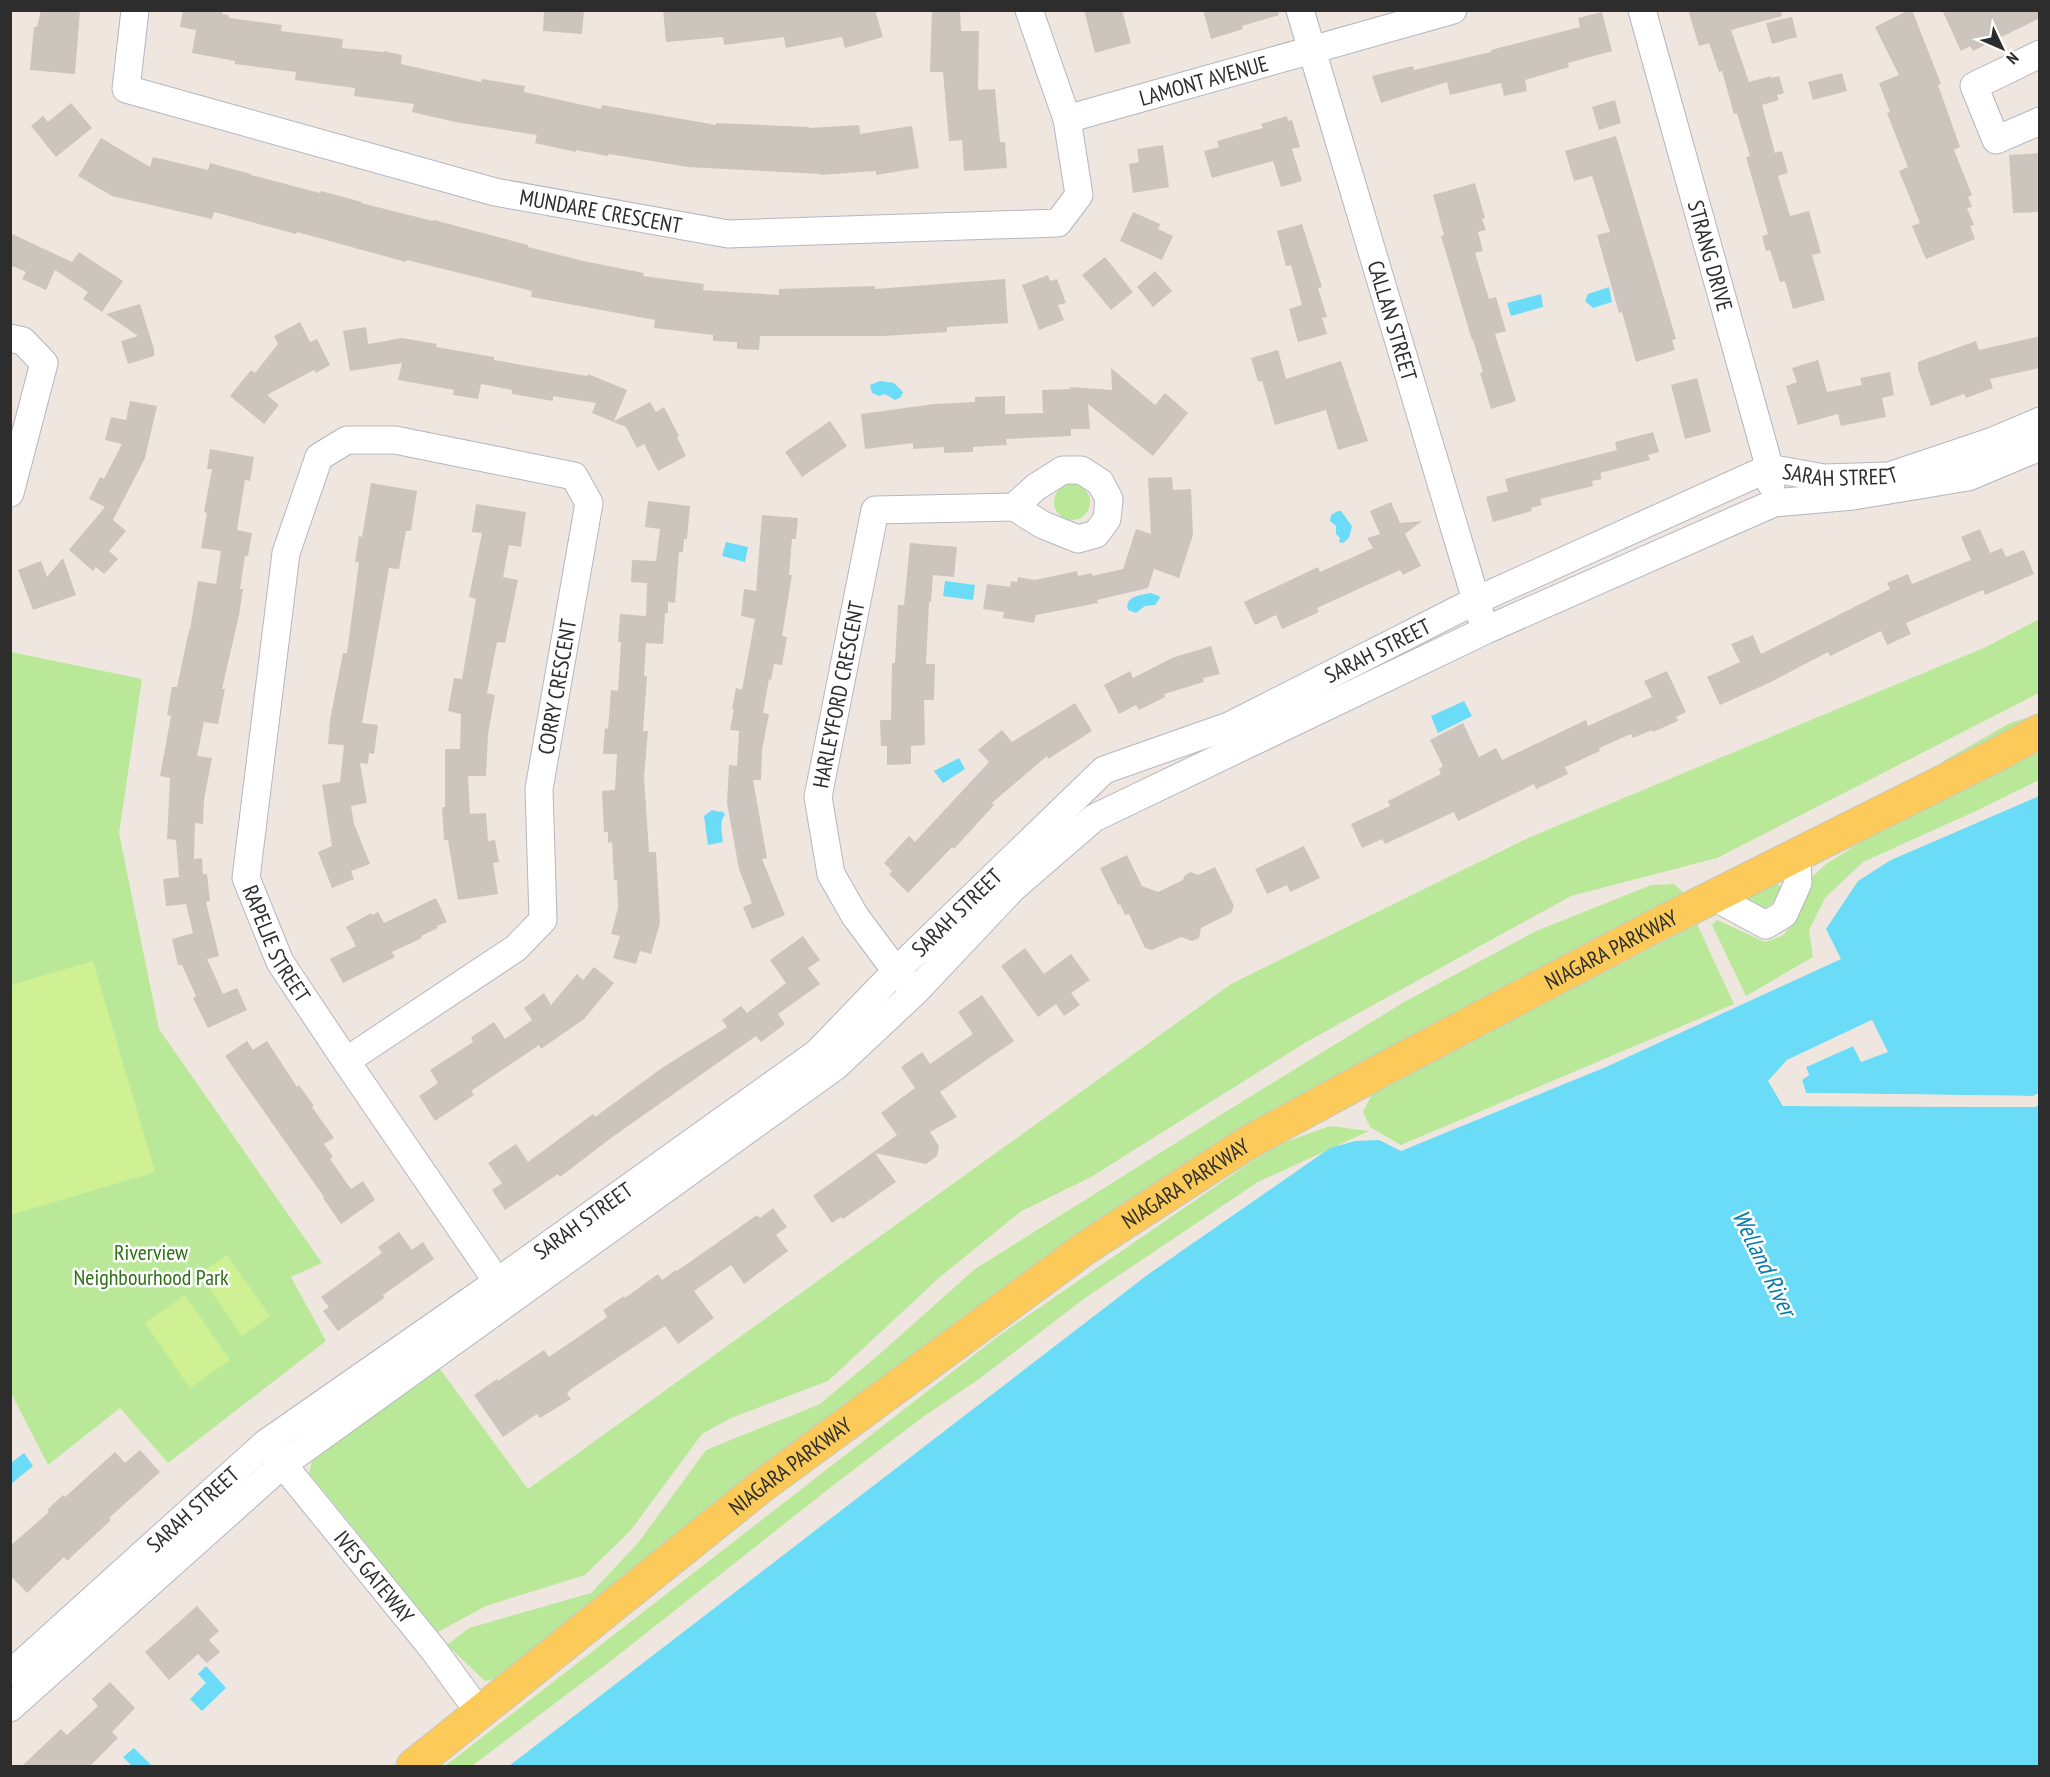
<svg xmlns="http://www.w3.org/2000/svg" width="2050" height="1777" font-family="'PT Sans Narrow',sans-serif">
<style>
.green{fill:#b9e998}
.pitch{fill:#cff193}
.water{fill:#6bdcf7}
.pier{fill:#efe7df}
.building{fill:#cbc5bd}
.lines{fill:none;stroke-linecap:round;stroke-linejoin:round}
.minor-casing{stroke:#b3b6c1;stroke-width:29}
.major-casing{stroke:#c8c8c8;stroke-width:35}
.minor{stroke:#fff;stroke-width:27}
.major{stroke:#fbca58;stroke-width:33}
.labels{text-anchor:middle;stroke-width:5;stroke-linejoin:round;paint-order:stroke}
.street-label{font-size:22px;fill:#2d2d2d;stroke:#fff}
.park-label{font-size:22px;fill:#2f7116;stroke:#fff}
.water-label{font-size:24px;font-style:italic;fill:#047caa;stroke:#fff}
</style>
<rect width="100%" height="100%" fill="#efe7df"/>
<g class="green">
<circle cx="1072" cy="502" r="18"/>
<path d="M2039,619V693L1717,858L1571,896L1308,1041L1091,1177L1020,1212L940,1277L828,1381L731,1418L702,1434L631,1530L585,1575L486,1606L438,1632L309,1473L314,1452L437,1365L528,1489L1231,984L1528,838L1986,647Z"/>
<path d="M11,652L142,679L119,833L159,1029L322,1263L291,1277L326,1341L168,1463L120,1408L48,1465L11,1393Z"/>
<path d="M2039,714V717L1926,777L1945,760L2010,723Z"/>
<path d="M2039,749V780L1978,810L1863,862L1825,898L1809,930L1813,957L1746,996L1712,925L1717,920L1765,942L1782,936L1793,924L1807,882L1826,864L1864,840Z"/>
<path d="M1775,881L1781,887L1775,901L1766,908C1757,907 1750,908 1747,898Z"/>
<path d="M1674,884L1685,894L1435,1023L499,1678L485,1681L447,1645L469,1628L591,1593L638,1543L706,1450L820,1404L883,1351L975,1269L1230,1109L1404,1002L1536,931L1651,885Z"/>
<path d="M1697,924L1734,1004L1401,1145L1370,1127L1363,1112L1373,1092Z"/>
<path d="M1330,1126L1369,1131L1258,1182L1085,1298L979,1379L923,1417L831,1487L602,1668L472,1766H445L1001,1334L1274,1146Z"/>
</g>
<g class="pitch">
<path d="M93,961L155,1172L11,1215V985Z"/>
<path d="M227,1255L270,1316L242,1336L199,1274Z"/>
<path d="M185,1295L230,1360L190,1388L145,1323Z"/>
</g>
<g class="water">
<path d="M1609,287L1612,302L1593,308L1585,301L1588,294Z"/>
<path d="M1541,294L1543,307L1511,316L1507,303Z"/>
<path d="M880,381L894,383L903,392L901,397L895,400L885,394L879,396L872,393L870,385Z"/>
<path d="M1338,511H1341L1352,526L1349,538L1343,543L1339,542L1340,538L1336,534V526L1330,521L1331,515Z"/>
<path d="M726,542L748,547L745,562L722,556Z"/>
<path d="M945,581L975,585L973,600L943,596Z"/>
<path d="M1151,593L1159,596L1160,598L1155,605L1145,606L1136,613L1128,610C1124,596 1141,595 1151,593Z"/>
<path d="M1464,701L1472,716L1438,733L1431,716Z"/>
<path d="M959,758L965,769L943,783L934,771Z"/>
<path d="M2039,796V1093L2033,1096L1806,1093L1802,1080L1809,1075L1806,1067L1853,1046L1862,1061L1887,1052L1872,1020L1787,1060L1769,1081L1783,1106L2034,1107L2039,1105V1766H509L1150,1273L1330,1148L1355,1141L1379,1140L1401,1151L1606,1067L1841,959L1826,929L1858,881L1891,860Z"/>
<path d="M712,810L720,812L722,811L725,815C719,821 722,833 723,842L708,845L704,816Z"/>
<path d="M24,1453L33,1466L11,1484V1463Z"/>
<path d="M206,1666L226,1688L202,1711L190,1699L206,1683L198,1674Z"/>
<path d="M134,1748L152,1766H132L123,1757Z"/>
</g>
<path class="pier" d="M1872,1020L1888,1052L1861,1062L1853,1046L1806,1067L1809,1075L1802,1080L1806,1093L2033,1096L2039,1093L2040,1097L2033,1099L1804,1095L1799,1080L1806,1074L1803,1067L1805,1065L1853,1043L1856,1045L1863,1058L1883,1050L1871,1024L1789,1062L1772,1081L1784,1103L2034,1104L2040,1102L2039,1105L2034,1107L1783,1106L1768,1081L1787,1060Z"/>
<g class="building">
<path d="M41,10H80L75,74L30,70L34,27H37Z"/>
<path d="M183,10H223L222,14L229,15V18L282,25L281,31L343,39L342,48L384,52V51L402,55L401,64L481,82L482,79L525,86L524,92L601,109L602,105L716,125V123L809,127V128L859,125L860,134L912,126L919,168L876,175V171L820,175V174L688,167L609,154L608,156L576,150V152L535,143L537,135L455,122L412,112L414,104L354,96L355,88L295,80L296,72L235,64V61L192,53L196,30L180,27Z"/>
<path d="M544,10H584L582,34L543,31Z"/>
<path d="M663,10H875L883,37L845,48L842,37L786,48L784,37L724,45L723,37L666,42Z"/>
<path d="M932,10H960L961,31H979L978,90L995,89L1000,142H1005L1007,168L964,171L962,140L949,141L943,72H930Z"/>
<path d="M1084,10H1122L1131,43L1095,53Z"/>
<path d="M1203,10H1278L1279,15L1242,26L1243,29L1211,39Z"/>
<path d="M1688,10H1781L1782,16L1731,30L1749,82L1771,76V78L1779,76L1784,93L1777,95L1779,100L1762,105L1775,153L1782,151L1788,173L1778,176L1790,216L1809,211L1821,253L1812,255L1825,300L1793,309L1785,281L1780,282L1770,250L1766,251L1762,236L1768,234L1746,157L1750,156L1737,113L1734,114L1722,71L1719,72L1709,43L1699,46Z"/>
<path d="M1909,10H1912L1941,84L1938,85L1960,147L1954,150L1972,195L1968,197L1972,207L1967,208L1974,225L1970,226L1975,239L1926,259L1912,226L1920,223L1899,171L1908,167L1887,113L1890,112L1879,83L1899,75L1875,27Z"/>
<path d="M1942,10H2040V18L1973,51L1970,46L1961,51Z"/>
<path d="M1602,12L1612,51L1568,63L1569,67L1525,80L1527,91L1504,96L1501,83L1450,95L1447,82L1381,103L1372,76L1413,66L1414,70L1491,52V50L1580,27L1578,18Z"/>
<path d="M1792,17L1797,37L1772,44L1766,23Z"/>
<path d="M1842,73L1847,91L1813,100L1808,82Z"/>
<path d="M1615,100L1621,123L1599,130L1592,107Z"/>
<path d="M71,103L92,128L56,157L31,126L43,116L48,122Z"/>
<path d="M1287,116L1288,121L1292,120L1300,147L1292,149L1302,181L1281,187L1273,161L1212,178L1204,151L1219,147L1217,141L1263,128L1261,124Z"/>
<path d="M1616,136L1676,339L1672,340L1675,350L1636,362L1622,312L1619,313L1597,235L1610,232L1592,176L1574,181L1565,151Z"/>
<path d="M101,138L150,167L153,157L208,170L210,163L251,174V175L320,193L321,191L362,202L361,203L433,221L434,220L528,245V247L583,261L644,273L643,276L704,284L703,290L779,295V289L875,286V289L1005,279L1008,323L947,327V332L884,336H760L759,350L737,349V342L713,341V335L654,328L655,320L531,297L532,291L407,260L406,262L297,232L296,234L214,212L212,219L112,196L78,176Z"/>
<path d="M1163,145L1169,187L1133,193L1129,164L1139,162L1137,149Z"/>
<path d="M2040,153V212L2013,213L2009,155Z"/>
<path d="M1475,183L1485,218L1482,219L1486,230L1478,232L1483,251L1475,253L1489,299L1496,297L1506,331L1495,334L1516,401L1491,409L1480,373L1483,372L1473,340H1472L1441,236L1444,235L1433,195Z"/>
<path d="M1133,212L1160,224L1158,229L1173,236L1162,260L1120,241Z"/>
<path d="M1302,224L1322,287L1318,288L1327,317L1322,318L1327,334L1298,342L1289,309L1302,305L1291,265L1286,266L1277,231Z"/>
<path d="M10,233L72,262L79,252L123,281L102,312L83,299L88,292L55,270L46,290L22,279L26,272L10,265Z"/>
<path d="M1105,257L1133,292L1111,310L1082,275Z"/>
<path d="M1155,271L1172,291L1153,307L1137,287Z"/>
<path d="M1048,275L1050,281L1057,279L1066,303L1058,305L1064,320L1039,330L1022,285Z"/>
<path d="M140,304L154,349V356L128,364L121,341L138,336L106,314Z"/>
<path d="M300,322L310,342L317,339L330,365L316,373L314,370L267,395L279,405L264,424L230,396L251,370L255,373L278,344L274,336Z"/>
<path d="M366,327L368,344L402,338L437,344L436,347L494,357V360L522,365L587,376L588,374L627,390L614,421L650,402L656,412L664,407L679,436L677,437L686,456L658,471L644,444L637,448L626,427L592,413L596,403L553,396V401L512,394V390L481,384L478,399L453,395L454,390L398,380L402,363L350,371L343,331Z"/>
<path d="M2040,336V368L1990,379L1993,388L1966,398L1964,394L1931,406L1918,369V362L1976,341L1979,350Z"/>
<path d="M1278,350L1286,379L1341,361L1368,441L1338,450L1326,410L1275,425L1262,381L1258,382L1251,358Z"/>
<path d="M1818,360L1827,392L1862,385L1860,378L1890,372L1894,395L1882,398L1886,417L1841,426L1838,414L1798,425L1786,386L1797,382L1792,368Z"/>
<path d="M1111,368L1155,405L1165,393L1188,413L1153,456L1088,404L1090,429H1071V436L1006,439L1007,445L973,447V452L944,453V447L913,449V443L865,449L861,414L934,404L975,402V397L1005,396V414L1043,413L1042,390L1071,389L1069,387L1112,390Z"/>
<path d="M1697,378L1711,432L1685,439L1671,385Z"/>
<path d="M130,401L157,406L145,458L113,520L126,531L109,551L118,559L104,574L96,567L93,571L69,550L105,507L89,499L100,477L104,479L122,444L105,440L111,417L126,420Z"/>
<path d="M830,421L847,446L802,477L785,452Z"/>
<path d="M1653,432L1659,452L1648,455L1650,460L1600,473L1602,479L1592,481L1593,486L1540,499L1542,505L1531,508L1532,511L1493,522L1486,497L1508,491L1505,479L1617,450L1615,442Z"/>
<path d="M210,449L254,457L250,481L245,480L237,530L252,533L248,556H245L240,589H243L239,615L222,689H225L218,724L204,722L197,756L212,758L204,800L203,824L195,823L194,859L202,858L203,874H207L210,901L206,902L219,956L207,959L223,994L237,988L247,1010L208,1028L193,998L196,996L182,965H178L172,939L193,933L186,904L166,906L163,879L179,877L176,840L167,839L170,778L160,776L171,716L167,715L172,687H177L189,630H190L198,581L216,584L221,551L201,548L207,513L204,512L212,469H207Z"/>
<path d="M1172,477L1173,490L1191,489L1193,535L1179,578L1154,569L1148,588L1097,600L1098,603L1036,615L1034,623L1003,618L1004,612L983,609L987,584L1010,587L1011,581L1017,582L1018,577L1035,580L1077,571L1078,576L1092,573V576L1123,569L1136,529L1151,534L1148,478Z"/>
<path d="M371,483L417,491L411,531H406L399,569L389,568L362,723L378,725L374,754L369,753L368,764L360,763L367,803L351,806L354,824L370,864L351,871L354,879L332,888L318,852L332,846L322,785L340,782L344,745L328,744L330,720L343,653H347L359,562H355L359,536L362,537Z"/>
<path d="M648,501L690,506L687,539H684L683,552H679L675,603L668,602V613H665L663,644L646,643L644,676H647L643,731H648L644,777L649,852H656L660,923L651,954L640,951L636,964L613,958L620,936L611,934L618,908L617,880H614L612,842L608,843V832H604L602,791L615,790L617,754H603L605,728L608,729L611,690L618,691L620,659L621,642H618L620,614L646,616L647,583L631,582L632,560L656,561L660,529L645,527Z"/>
<path d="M1391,502L1400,523L1422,521L1405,534L1421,566L1403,575L1400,570L1317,608L1319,612L1282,629L1276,615L1255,625L1244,602L1318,567L1320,572L1373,548L1367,538L1380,534L1370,511Z"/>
<path d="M476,504L526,512L521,547L509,545L503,577L518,580L505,643L497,642L487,693L495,695L488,734L486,776H468L470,814L486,813L488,841L495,840L499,862L493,863L498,894L458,900L448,840H444L442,807H445V749H460L461,714L448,711L454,678L462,679L476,599L469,597L482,533L472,532Z"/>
<path d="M762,515L798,518L796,539H792L789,575H792L782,636L787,637L782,665L774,664L771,680L769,679L763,713L769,714L762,750L761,780H753L767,858L762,859L785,915L752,929L743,907L752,903L739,869L727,803L729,765L737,766L739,731L730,730L734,709H732L736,688L742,690L755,619L741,616L744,589L756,591Z"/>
<path d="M1980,529L1990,553L2002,548L2006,557L2024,550L2034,574L1985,595L1983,590L1906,623L1911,634L1887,645L1881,631L1830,656L1828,652L1773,681L1720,705L1707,677L1740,662L1731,644L1753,635L1761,654L1890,589L1887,583L1908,574L1912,584L1971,560L1961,537Z"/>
<path d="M910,543L957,547L954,577L933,575L931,602H929L926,664H935L934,700H924L925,745L911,746V764L887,765V746H881L880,720H891L892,663H895L898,605H904Z"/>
<path d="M63,558L76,595L33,610L18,570L41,561L47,577Z"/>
<path d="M1211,646L1220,674L1203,678L1204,682L1164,694L1165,697L1139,710L1136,705L1119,714L1104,685L1130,671L1133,678L1172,658Z"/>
<path d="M1667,671L1686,712L1676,717L1678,721L1653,732L1652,730L1633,738L1631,734L1599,748L1600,751L1565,767L1568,774L1536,789L1534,784L1458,821L1454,812L1385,844L1382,839L1362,848L1351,824L1390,806L1388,801L1441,774L1439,769L1443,766L1430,740L1463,723L1479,757L1496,748L1502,760L1586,720L1588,726L1652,697L1644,681Z"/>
<path d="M1075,703L1092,731L1048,759L1047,756L992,803L994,805L954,849L952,847L908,893L889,874L892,871L884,863L909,836L915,842L989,762L978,750L1002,730L1012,742Z"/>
<path d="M1304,846L1320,878L1290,892L1287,885L1267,894L1255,869Z"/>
<path d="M1127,855L1142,886L1158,892L1183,880L1185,875L1191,872L1198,875L1215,867L1234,906L1231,913L1201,928L1199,938L1192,941L1181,937L1152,950L1145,948L1129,914L1125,915L1120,904L1118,905L1100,868Z"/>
<path d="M436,898L447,922L437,926L438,928L421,936L422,938L392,952L395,957L343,983L330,959L356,946L346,927L371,913L372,915L378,912L384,923Z"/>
<path d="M803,936L820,960L808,968L820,984L778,1014L785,1024L761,1042L756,1036L611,1138L560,1177L558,1174L505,1210L492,1190L502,1183L488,1163L516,1144L528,1162L593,1114L595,1117L662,1068L727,1027L722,1020L741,1006L747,1013L786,983L770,960Z"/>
<path d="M1025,948L1044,974L1071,954L1090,980L1071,993L1080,1005L1064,1016L1056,1004L1038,1017L1001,966Z"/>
<path d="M594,967L614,983L584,1019L541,1049L539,1045L471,1091L474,1095L435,1121L419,1096L438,1083L430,1070L473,1042L471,1037L494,1022L505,1039L532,1020L524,1008L544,993L551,1005L577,974L583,980Z"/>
<path d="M982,995L1014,1041L940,1092L957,1117L930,1132L939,1146L937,1156L926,1164L875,1153L896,1182L843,1219L841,1217L832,1223L813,1196L897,1135L881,1113L915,1088L901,1067L922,1052L930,1064L973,1034L958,1012Z"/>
<path d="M247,1041L253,1050L267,1041L297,1087L299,1085L314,1106L312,1107L334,1138L324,1144L333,1157L330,1159L351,1189L363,1181L375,1200L341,1224L323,1198L324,1197L225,1056Z"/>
<path d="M773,1208L787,1227L776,1235L788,1251L744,1284L731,1265L694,1291L714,1318L678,1344L665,1326L571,1389L567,1394L571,1399L540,1418L537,1414L503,1437L474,1395L497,1379L498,1381L544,1350L549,1357L600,1322L607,1317L603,1310L624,1296L625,1298L658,1274L662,1280L676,1270L677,1271L757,1215L760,1218Z"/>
<path d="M399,1232L412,1250L423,1242L434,1259L383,1295L384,1298L338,1331L323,1311L329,1307L321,1297L382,1253L378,1247Z"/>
<path d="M140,1450L160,1472L109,1518L111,1520L67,1561L64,1557L27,1593L10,1575V1546L49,1512L47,1510L63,1495L65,1497L115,1452L125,1463Z"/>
<path d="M197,1606L219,1631L209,1640L220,1652L207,1663L198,1654L169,1680L145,1652Z"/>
<path d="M110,1682L135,1708L112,1732L118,1738L89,1767H21L61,1729L67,1735L98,1706L92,1699Z"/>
</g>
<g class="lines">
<g class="minor-casing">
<g id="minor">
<path id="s1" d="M135,10L126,89L495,192L728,234L1058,223L1079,195L1067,119L1029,10"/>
<path id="s2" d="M1300,10L1481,617"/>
<path id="s3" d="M1642,10L1766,455L1771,484"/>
<path d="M2040,54L1974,86L1996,140L2040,121"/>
<path id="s4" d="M1067,119L1453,10"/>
<path d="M10,338L23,341L44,363L10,493"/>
<path d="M1714,897L1766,925L1784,914L1798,883L1797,856"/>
<path id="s5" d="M909,984L896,971L855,916L831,874L818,797L875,510L1014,507L1043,525L1078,539L1096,534L1107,519L1109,499L1100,482L1081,470H1063L1036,487L1014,507"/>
<path id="s6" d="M346,1061L516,948L543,920L539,789L589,503L574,476L395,440H347L319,457L286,553L246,878L280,962L346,1061L507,1296"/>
<path id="s7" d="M272,1451L433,1649L479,1712"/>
<path id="s8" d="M10,1674L266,1443L497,1282L817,1053L896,971L1104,770L1229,726L1475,601L1769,468L1824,478L1889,476L1993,441L2040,421"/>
<path d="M10,1708L282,1465L836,1066L916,991L1013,888L1094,818L1486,630L1774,503L1853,496L1968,477L2040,447"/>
</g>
</g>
<g class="major-casing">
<g id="major">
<path id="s9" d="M413,1766L762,1486L1087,1247L1249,1142L1378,1072L1655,926L2006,750L2040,731"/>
</g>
</g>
<use href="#minor" class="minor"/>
<use href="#major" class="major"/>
</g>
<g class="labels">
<g class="street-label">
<text dy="8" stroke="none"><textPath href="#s4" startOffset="142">LAMONT AVENUE</textPath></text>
<text dy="8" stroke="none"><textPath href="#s1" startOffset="570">MUNDARE CRESCENT</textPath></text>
<text dy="8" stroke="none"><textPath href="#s3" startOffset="255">STRANG DRIVE</textPath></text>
<text dy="8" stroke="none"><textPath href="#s2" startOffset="324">CALLAN STREET</textPath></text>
<text dy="8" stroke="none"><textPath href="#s8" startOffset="2226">SARAH STREET</textPath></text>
<text dy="8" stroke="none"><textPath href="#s8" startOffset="1722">SARAH STREET</textPath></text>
<text dy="8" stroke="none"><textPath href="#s6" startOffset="478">CORRY CRESCENT</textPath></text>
<text dy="8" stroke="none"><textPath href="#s5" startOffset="318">HARLEYFORD CRESCENT</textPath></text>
<text dy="8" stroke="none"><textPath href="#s8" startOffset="1218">SARAH STREET</textPath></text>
<text dy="8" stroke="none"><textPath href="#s6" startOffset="1460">RAPELJE STREET</textPath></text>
<text dy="8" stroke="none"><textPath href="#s9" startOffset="1454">NIAGARA PARKWAY</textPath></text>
<text dy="8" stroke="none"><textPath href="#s9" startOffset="968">NIAGARA PARKWAY</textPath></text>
<text dy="8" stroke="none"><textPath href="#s8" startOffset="732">SARAH STREET</textPath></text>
<text dy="8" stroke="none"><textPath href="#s9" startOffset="482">NIAGARA PARKWAY</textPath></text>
<text dy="8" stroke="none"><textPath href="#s8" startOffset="246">SARAH STREET</textPath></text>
<text dy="8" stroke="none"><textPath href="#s7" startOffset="162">IVES GATEWAY</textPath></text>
</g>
<g class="park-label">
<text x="151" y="1260">Riverview<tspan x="151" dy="25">Neighbourhood Park</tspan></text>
</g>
<g class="water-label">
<text transform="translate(1764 1263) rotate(64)" y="8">Welland River</text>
</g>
</g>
<rect width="2050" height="1777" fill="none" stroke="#2d2d2d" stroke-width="24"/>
<g transform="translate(2002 48) rotate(134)" stroke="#ffffff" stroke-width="4.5" paint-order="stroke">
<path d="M0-4.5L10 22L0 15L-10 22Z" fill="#2d2d2d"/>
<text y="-9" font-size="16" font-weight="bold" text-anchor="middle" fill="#2d2d2d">N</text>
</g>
</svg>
